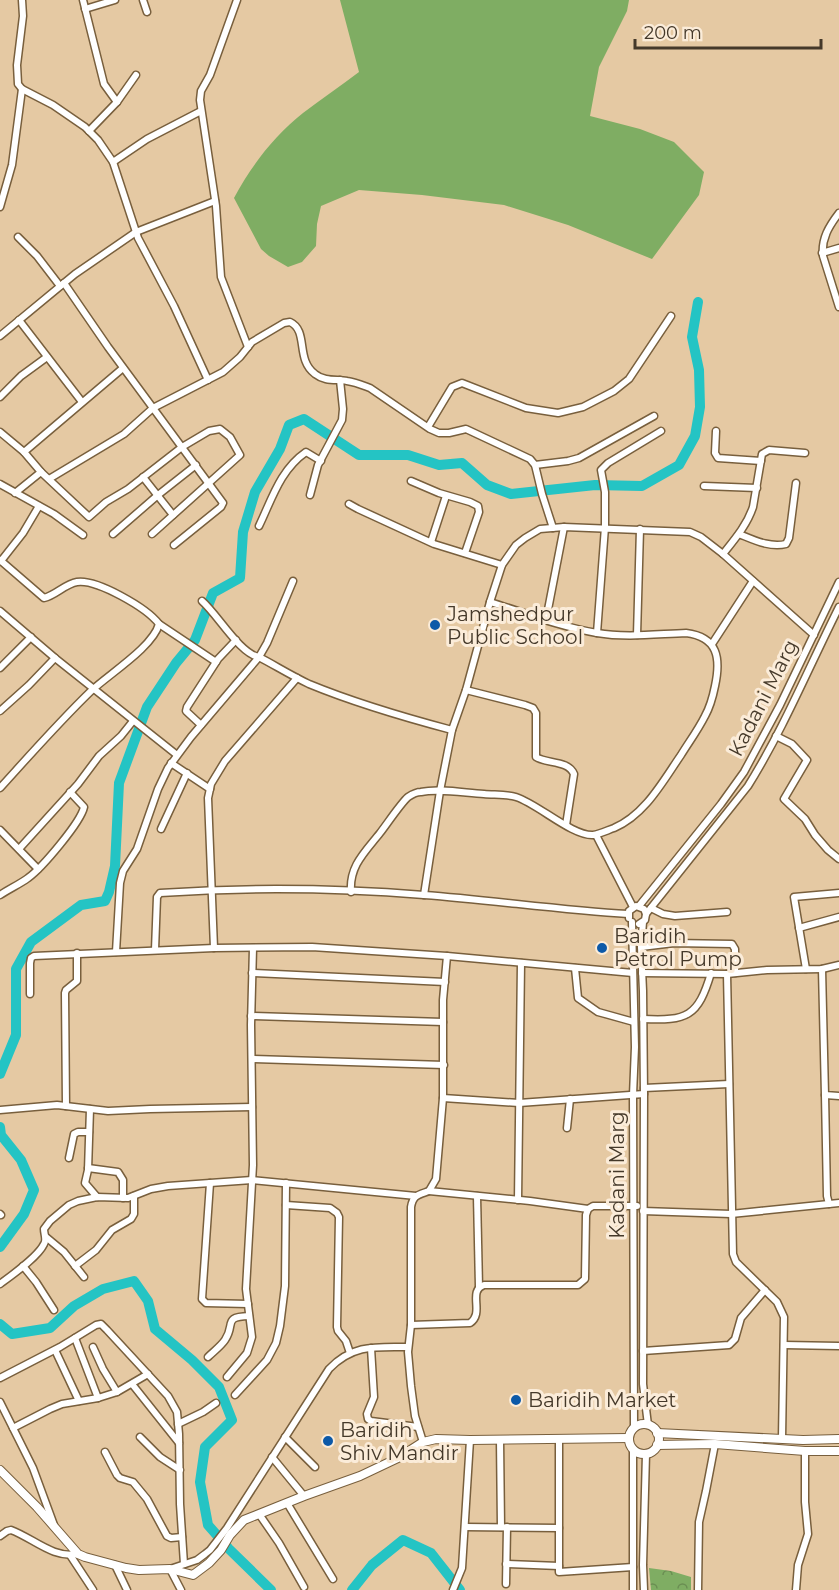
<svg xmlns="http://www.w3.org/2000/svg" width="839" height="1590" font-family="Montserrat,sans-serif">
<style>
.grass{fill:#7fad63}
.park{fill:url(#park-crowns)}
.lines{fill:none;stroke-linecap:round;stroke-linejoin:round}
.river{stroke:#24c4c4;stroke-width:10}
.minor-casing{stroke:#785f3d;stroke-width:9}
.tertiary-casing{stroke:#785f3d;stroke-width:10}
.minor{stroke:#fff;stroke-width:6}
.tertiary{stroke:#fff;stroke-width:8}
.poi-dot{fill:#0c59a8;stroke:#fbecd9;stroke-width:2}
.labels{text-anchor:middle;stroke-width:6;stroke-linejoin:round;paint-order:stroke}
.poi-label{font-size:20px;fill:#45392a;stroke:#fbecd9;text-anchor:start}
.street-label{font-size:20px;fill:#45392a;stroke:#fbecd9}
</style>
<defs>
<pattern id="park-crowns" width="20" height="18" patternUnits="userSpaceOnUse" patternTransform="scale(1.5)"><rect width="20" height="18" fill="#7fad63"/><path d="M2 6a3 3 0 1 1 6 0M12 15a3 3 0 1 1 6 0" fill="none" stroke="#6a8e52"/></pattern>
</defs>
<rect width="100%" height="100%" fill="#e5c9a3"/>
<path class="grass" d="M340,0H629L627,11L599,67L590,116L640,129L674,142L704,172L699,195L652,259L568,225L504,205L422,195L359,190L321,206L317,224L316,246L302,262L288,267L269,256L261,249L234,198C251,166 274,136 303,113C321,99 341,86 359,72Z"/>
<path class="park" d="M649,1568L671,1571L691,1577V1590H651Z"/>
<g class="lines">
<g class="river">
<path d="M0,1074L16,1035V969L31,942L81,905L105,901L109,892L115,866L119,783L147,707L176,663L195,640L213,593L240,578L243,532L255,492L280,449L289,425L304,419L359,455H408L439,465L462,463L487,485L511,494L595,485L642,486L679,465L695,436L700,407L699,370L692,337L698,302"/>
<path d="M0,1127L1,1135L21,1160L34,1190L24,1214L0,1247"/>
<path d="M0,1324L12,1334L50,1328L74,1306L103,1289L134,1281L148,1301L155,1329L192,1360L219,1387L232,1420L205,1447L200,1482L208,1525L229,1549L271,1590"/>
<path d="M352,1590L372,1565L403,1540L431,1553L460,1590"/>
</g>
<g class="minor-casing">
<g id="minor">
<path d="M22,0L23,16L17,65L18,84L22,89L53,105L85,127L98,140L113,162L138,238L174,306L208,380"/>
<path d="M83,0L104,84L117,102"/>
<path d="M143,0L147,12"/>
<path d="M237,0L210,75L201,91L200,100L216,206L221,277L248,347"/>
<path d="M85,9L115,0"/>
<path d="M89,131L117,102L136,75"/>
<path d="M113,162L147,139L201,111"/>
<path d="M0,207L12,165L22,89"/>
<path d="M839,213C829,226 821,239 823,256L839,307"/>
<path d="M18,237L37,256L60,286"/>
<path d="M822,253L839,248"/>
<path d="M64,283L108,347L223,503L221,507L174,545"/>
<path d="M19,320L82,402"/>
<path d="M0,336L75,274L136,232L215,201"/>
<path d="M0,397L21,376L47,357"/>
<path d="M428,427L452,387L462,383L526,408L558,413L583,407L614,391L629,379L671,316"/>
<path d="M716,431L715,453L718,458L761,461"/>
<path d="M0,432L24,452L41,472L89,517L106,502L128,489L182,447L209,431L220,429L230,437L240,455L152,534"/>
<path d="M24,452L123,368"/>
<path d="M535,465L568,461L579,458L654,416"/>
<path d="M143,477L173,515"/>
<path d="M49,479L124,434L153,408L223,372L240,357L252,342L284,323L290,322C309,331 295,359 315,374C325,382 337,379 347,381C355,382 362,385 370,388L430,429L439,433H449L466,429L530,459L535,465L542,494L553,528"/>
<path d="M411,481L439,493L470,502L478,506L479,512L465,553"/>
<path d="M0,484L54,514L83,535"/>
<path d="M704,486L757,488"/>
<path d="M15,493L41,472"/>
<path d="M310,495L318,465L342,420L343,409L340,380"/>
<path d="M349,504L358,509L434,544L502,565"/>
<path d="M259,526C272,499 280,470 306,452L321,461"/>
<path d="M113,534L158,495L196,465"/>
<path d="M739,534C754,540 770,548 786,544L789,538L796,483"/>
<path d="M431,542L446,496"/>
<path d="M723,554C735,539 747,525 753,507L762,454L769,450L805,453"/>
<path d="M0,560L44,598C56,595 65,584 77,582C97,579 147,608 159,624C153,647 109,674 91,691C59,722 30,755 0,788"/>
<path d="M1,561L23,533L39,506"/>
<path d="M202,601C218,615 240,654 259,657C276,666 292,676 309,684C355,703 403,717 452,730"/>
<path d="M0,611L55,658L177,755"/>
<path d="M546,620L564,527"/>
<path d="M159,624L216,662"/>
<path d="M597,633L605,527V492L601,470L608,463L661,431"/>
<path d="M637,635L640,529"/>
<path d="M712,644L753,581"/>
<path d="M0,668L31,637"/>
<path d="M466,690L525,705L533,708L536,713V757C547,764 568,760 574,774L566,825"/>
<path d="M0,711L29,685L55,658"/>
<path d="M201,725L186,711L187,707L218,659L236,640"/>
<path d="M776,736L792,744L807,760L784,799L805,819L815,835L828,850L839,859"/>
<path d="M171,763L210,789"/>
<path d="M161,829L187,773"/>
<path d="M0,830L38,869"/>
<path d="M596,835L633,907"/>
<path d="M19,849L78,784L99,756L121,736L133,721"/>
<path d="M351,892C349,866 365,852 380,833C387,824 401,803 408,797C411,795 417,792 421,792C439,788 465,793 484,794C494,795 506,794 516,797C538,804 572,836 593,835C600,834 608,830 614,828C645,815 663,781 681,755C689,742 698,730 705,716C710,707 713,696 715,686C721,658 718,637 686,633C657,634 626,638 597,633C561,627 525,613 490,602"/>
<path d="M0,895C9,889 20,884 28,878C42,868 81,822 84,807L70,792"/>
<path d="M424,895L440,791L452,730L466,690L490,602L502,565L516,545L525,538L540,529L564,527L690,532L701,537L723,554L814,635"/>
<path d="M639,906L721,804L744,772L780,705L839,582"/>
<path d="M651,908L663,914L675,916L727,912"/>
<path d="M629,918V911L636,906L644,909L646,914"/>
<path d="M632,922L635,1047L633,1095L634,1428"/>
<path d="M643,922L641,947L643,991L644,1094L643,1384L648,1425"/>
<path d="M639,924L645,920L646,914L748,786C783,730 809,667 839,607"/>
<path d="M799,928L839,917"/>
<path d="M641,947L674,943L732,944L735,949V973"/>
<path d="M214,948L208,798L211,784L225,761L297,678"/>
<path d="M155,950L157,897L160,893C247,887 336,888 424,895C492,900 560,910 628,914"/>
<path d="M116,952L120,883L123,871L137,849L158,789L168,768L191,737L259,657L267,643L293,581"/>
<path d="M575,968L578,998L598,1012L634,1022"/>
<path d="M806,969L794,897L839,893"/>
<path d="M822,969L825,1095L839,1096"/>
<path d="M252,973L445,982"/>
<path d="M642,973L727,974L767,970L822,969L839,965"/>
<path d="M727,974L733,1254L736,1262L777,1302L784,1317L782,1438"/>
<path d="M30,994V963L31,958L34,956L214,948L312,947L447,956L633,973"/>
<path d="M251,1016L443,1022"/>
<path d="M643,1019C687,1021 698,1017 711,973"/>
<path d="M252,1059L444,1065"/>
<path d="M644,1088L729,1084"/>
<path d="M825,1095L827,1196L829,1204"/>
<path d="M443,1098L519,1103L644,1094"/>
<path d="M66,1106L65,993L66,990L77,981V953"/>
<path d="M90,1109L88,1170L85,1183L97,1197"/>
<path d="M0,1110L57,1105L108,1111L150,1109L252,1107"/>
<path d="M567,1128L570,1099"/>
<path d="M69,1158L74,1134L78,1132H89"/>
<path d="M88,1168L118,1172L123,1180V1198"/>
<path d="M210,1183L202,1299L206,1303L248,1304"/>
<path d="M429,1191L530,1201L588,1209"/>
<path d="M477,1196L479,1287"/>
<path d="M518,1200L521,963"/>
<path d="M286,1205L330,1208L337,1213L339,1217L337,1327L338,1331L346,1341L350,1353"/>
<path d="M643,1211L731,1214L839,1203"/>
<path d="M0,1214L1,1215"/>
<path d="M46,1237L64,1252L84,1277"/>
<path d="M23,1266L36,1282L54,1310"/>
<path d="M75,1266L96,1250L112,1230L131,1219L134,1214V1196"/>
<path d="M0,1284C12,1275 38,1257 44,1244C47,1240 44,1234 44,1229L50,1221L69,1205L78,1201L97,1197L128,1198L151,1189L168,1186L252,1180L416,1196"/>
<path d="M411,1325L470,1323C485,1313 467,1291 484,1285H578L585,1279L586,1215L588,1209L593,1206H637"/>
<path d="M75,1338L98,1398"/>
<path d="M784,1345L839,1346"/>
<path d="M93,1347L103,1369L117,1392"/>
<path d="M371,1348L374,1397L367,1414L368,1419L371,1421L418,1427"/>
<path d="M55,1350L79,1401"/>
<path d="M643,1351L729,1345L735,1339L741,1318L765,1290"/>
<path d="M208,1357C213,1352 221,1346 225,1340C236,1324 222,1317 249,1316"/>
<path d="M227,1377L247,1353L252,1337L246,1289L253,1165L251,1025L253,948"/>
<path d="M0,1378L60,1347L96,1325L101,1324L107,1330L168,1396L177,1412L179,1434L180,1504L184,1564"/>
<path d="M132,1384L179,1443"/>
<path d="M235,1395L267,1360L276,1343L280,1326L285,1286L286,1183"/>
<path d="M0,1402L33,1468L54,1525"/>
<path d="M178,1424L203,1412L216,1403"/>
<path d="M13,1428L50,1409L62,1404L98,1398L117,1392L148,1374"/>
<path d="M140,1437L160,1457L180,1470"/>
<path d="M285,1437L315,1467"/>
<path d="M559,1439V1572L633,1567"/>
<path d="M500,1440L501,1527"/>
<path d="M423,1442L415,1416L411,1386L408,1352L411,1325V1207C413,1195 418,1195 429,1191L436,1179L443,1098V1000L447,956"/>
<path d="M105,1452L117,1475L120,1478L133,1482L147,1499L167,1536L171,1538L182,1537"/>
<path d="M272,1457L304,1496"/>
<path d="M287,1503L333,1579"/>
<path d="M259,1514L279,1543L304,1587"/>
<path d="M465,1527L559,1528"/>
<path d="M0,1536L7,1531L11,1530C33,1538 53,1559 78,1554"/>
<path d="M70,1555L93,1590"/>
<path d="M506,1564L559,1566"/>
<path d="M115,1565L127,1590"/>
<path d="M506,1584L507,1527"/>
<path d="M181,1590L170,1569L197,1560L205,1554L210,1550L227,1528L329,1369C353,1344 376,1347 408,1347"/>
<path d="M453,1590L462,1568L470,1440"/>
<path d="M633,1590V1449"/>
<path d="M644,1590L643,1565L646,1454"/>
<path d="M698,1590L699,1522L706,1491L715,1444"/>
<path d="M796,1590L798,1565L808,1534L805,1502V1451"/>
</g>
</g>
<g class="tertiary-casing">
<g id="tertiary">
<circle cx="644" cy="1439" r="15"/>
<path d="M657,1433L803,1440L839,1439"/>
<path d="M657,1445L715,1444L805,1451H839"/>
<path d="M0,1470L37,1507L78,1554L85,1557L126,1568L139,1570L170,1569L193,1575L209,1563L221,1550L230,1535L244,1520L304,1496L360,1476L398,1458L423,1442L436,1439L470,1440L629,1438"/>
</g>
</g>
<use href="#minor" class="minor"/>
<use href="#tertiary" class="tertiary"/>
</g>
<g class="poi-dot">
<circle cx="435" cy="625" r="6"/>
<circle cx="602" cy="948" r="6"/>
<circle cx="516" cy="1400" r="6"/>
<circle cx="328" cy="1441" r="6"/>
</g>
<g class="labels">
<g class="poi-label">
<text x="447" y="621">Jamshedpur<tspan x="447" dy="23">Public School</tspan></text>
<text x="614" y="943">Baridih<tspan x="614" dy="23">Petrol Pump</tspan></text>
<text x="528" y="1407">Baridih Market</text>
<text x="340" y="1437">Baridih<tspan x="340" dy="23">Shiv Mandir</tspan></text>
</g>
<g class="street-label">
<text transform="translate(763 698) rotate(-63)" y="7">Kadani Marg</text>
<text transform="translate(617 1175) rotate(-90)" y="7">Kadani Marg</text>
</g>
</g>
<path d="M635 39v9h186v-9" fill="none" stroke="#45392a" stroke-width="3"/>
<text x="644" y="39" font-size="18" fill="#45392a" stroke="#fbecd9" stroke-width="4.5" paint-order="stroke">200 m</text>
</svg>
